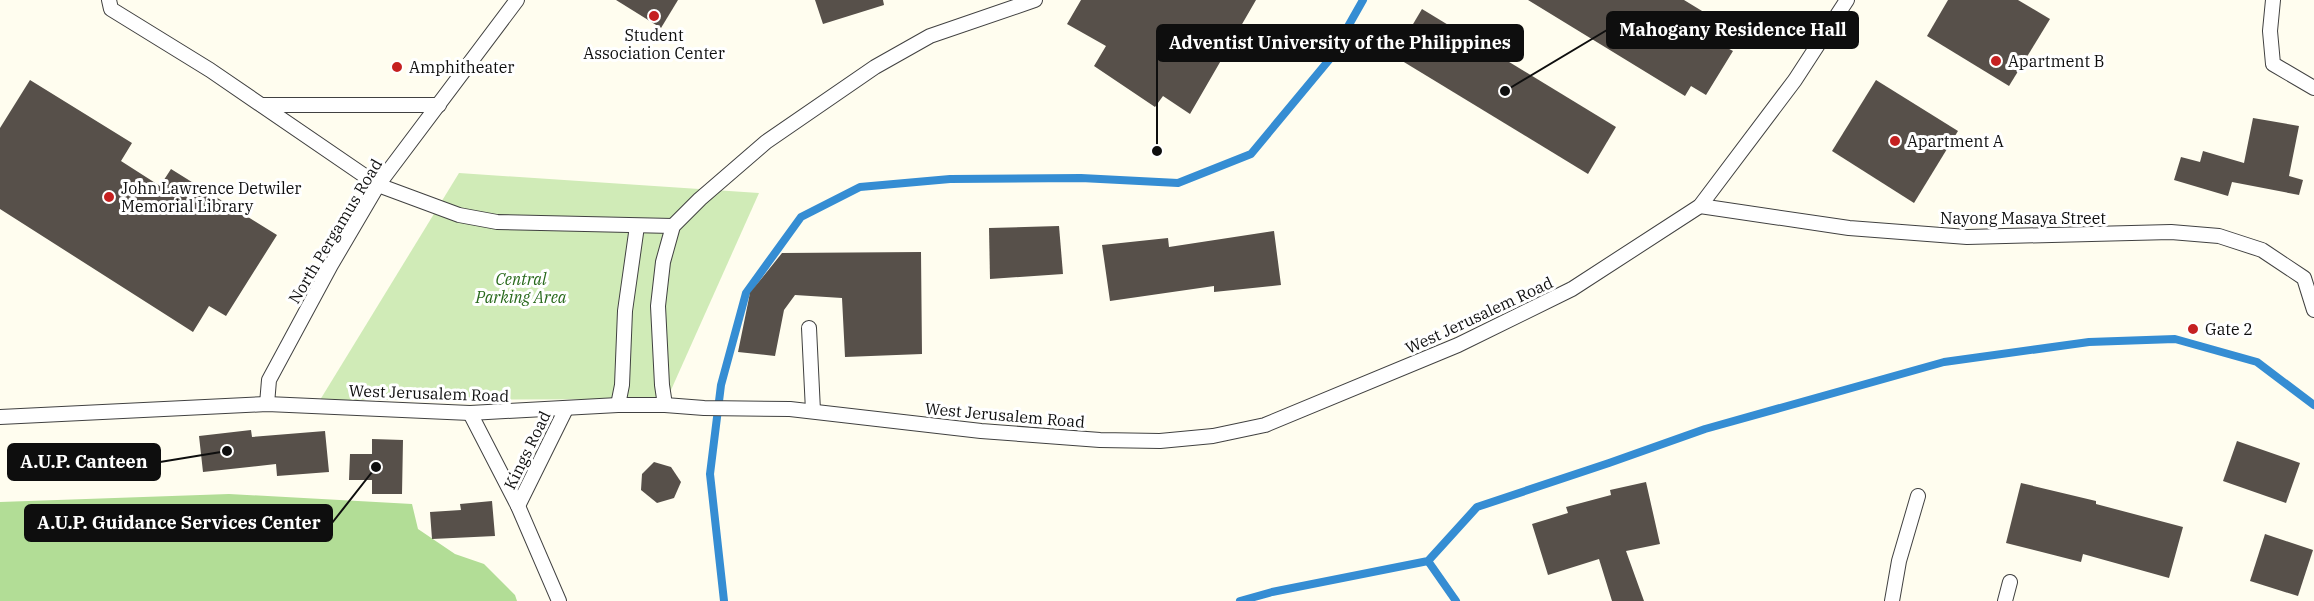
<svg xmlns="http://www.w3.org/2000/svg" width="2314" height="601" font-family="'IBM Plex Serif',serif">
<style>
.green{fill:#d0ebb7}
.forest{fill:#b2dd96}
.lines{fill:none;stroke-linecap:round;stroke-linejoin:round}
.stream{stroke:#358dd3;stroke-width:8}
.building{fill:#57504a}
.service-casing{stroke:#414141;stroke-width:16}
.service{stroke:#fff;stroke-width:14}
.poi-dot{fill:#c52020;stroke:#fff;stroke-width:2}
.labels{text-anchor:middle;stroke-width:6;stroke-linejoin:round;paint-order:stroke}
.poi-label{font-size:16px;fill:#0e0e0e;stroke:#fff;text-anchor:start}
.street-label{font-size:16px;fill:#0e0e0e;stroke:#fff}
.park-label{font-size:16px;font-style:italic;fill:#28691b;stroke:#fff}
.leader{fill:none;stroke:#0e0e0e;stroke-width:2}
.callout-dot{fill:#0e0e0e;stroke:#fff;stroke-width:2}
.callout{fill:#0e0e0e;stroke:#0e0e0e;stroke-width:2}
.callout-label{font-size:18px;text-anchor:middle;font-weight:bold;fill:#fff}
</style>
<rect width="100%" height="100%" fill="#fffdef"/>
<path class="green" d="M459,173L759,193L667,399L320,400Z"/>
<path class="forest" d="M229,494L412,504L418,529L455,554L484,564L515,595L517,601H0V502Z"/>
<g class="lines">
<g class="stream">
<path d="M1428,561L1456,601"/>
<path d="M724,601L710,474L721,385L746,293L801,217L860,187L950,179L1081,178L1178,183L1251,154L1329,60L1363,0"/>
<path d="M1240,601L1272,592L1428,561L1477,507L1609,463L1705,429L1944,362L2089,342L2175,339L2257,362L2314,405"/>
</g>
</g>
<g class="building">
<path d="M616,0H678L661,28Z"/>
<path d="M815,0H883L884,5L823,24Z"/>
<path d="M1081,0H1256L1190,114L1163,96L1155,107L1094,66L1106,46L1067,24Z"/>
<path d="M1528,0H1684L1730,28L1720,44L1733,51L1706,95L1691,86L1685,96Z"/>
<path d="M1948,0H2018L2050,19L2009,86L1927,36Z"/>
<path d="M1422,9L1616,127L1588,174L1394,56Z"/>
<path d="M30,80L132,143L121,161L160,186L171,169L277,235L226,316L209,306L193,332L0,209V128Z"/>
<path d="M1876,80L1958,131L1914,203L1832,151Z"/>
<path d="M2253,118L2299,126L2289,176L2303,180L2299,195L2232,182L2228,196L2174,180L2181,157L2200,162L2203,151L2244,163Z"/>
<path d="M1059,226L1063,274L990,279L989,228Z"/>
<path d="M1274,231L1281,285L1214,292V286L1110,301L1102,245L1168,238L1169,247Z"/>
<path d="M921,252L922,354L845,357L842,298L795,295L784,310L775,356L738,352L750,293L782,253Z"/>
<path d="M251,430L252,437L325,431L329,472L277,476L276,464L203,472L199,436Z"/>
<path d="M372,439L403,440L402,494H372V480H349L350,454H372Z"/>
<path d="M2237,441L2300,463L2286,503L2223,481Z"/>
<path d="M654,462L671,467L681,482L674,498L657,503L641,490L642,474Z"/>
<path d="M1646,482L1660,544L1626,551L1644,601H1612L1599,559L1548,575L1532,524L1568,513L1566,507L1611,495L1610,490Z"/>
<path d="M2021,483L2096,501V504L2183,527L2169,578L2083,554L2081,562L2006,543Z"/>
<path d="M492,501L495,536L432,539L430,512L461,510L460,504Z"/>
<path d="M2265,534L2313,550L2298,596L2250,581Z"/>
</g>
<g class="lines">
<g class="service-casing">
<g id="service">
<path d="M109,0L111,9L210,70L378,185L459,215L497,222L673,226"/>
<path d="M2273,0L2270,31L2273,64L2314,88"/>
<path d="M262,105H439"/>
<path d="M1700,206L1849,228L1967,237L2171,232L2219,236L2262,250L2304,278L2314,310"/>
<path d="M809,328L813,411"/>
<path d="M267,404L269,380L331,265L378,185L517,0"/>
<path d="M618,405L622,385L625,311L637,226"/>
<path d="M665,405L662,385L658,306L663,262L673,226L700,199L766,142L875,67L930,36L1035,0"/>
<path d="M470,413L518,506L559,601"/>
<path d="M0,417L267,404L470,413L618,405H665L704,408L790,409L981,431L1100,440L1160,441L1213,436L1265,425L1458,345L1572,289L1700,206L1795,80L1847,0"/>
<path d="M518,506L566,409"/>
<path d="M1892,601L1899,561L1918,496"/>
<path d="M2005,601L2010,582"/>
</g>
</g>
<use href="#service" class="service"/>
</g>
<g class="poi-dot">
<circle cx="654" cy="16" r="6"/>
<circle cx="1996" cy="61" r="6"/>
<circle cx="397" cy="67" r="6"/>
<circle cx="1895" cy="141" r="6"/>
<circle cx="109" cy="197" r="6"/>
<circle cx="2193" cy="329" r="6"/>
</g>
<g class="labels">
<g class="poi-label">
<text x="654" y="41" text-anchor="middle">Student<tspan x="654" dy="18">Association Center</tspan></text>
<text x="2008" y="67">Apartment B</text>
<text x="409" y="73">Amphitheater</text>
<text x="1907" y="147">Apartment A</text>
<text x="121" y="194">John Lawrence Detwiler<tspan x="121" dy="18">Memorial Library</tspan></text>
<text x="2205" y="335">Gate 2</text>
</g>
<g class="street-label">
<text x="2023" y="224">Nayong Masaya Street</text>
<text transform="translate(335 231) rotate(-59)" y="6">North Pergamus Road</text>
<text transform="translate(1479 315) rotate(-25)" y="6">West Jerusalem Road</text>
<text transform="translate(429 393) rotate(2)" y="6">West Jerusalem Road</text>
<text transform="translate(1005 415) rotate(5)" y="6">West Jerusalem Road</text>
<text transform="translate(527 450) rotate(-64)" y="6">Kings Road</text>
</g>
<g class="park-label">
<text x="521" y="285">Central<tspan x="521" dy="18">Parking Area</tspan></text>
</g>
</g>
<path class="leader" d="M1505 91L1607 30M1157 151L1157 43M227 451L160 462M376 467L332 523"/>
<g class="callout-dot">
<circle cx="1505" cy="91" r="6"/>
<circle cx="1157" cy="151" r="6"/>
<circle cx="227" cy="451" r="6"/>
<circle cx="376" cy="467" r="6"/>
</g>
<g class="callout">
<rect x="1607" y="12" width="251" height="36" rx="6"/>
<rect x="1157" y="25" width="366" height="36" rx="6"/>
<rect x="8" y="444" width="152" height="36" rx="6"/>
<rect x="25" y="505" width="307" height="36" rx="6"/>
</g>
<g class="callout-label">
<text x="1733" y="36">Mahogany Residence Hall</text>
<text x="1340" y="49">Adventist University of the Philippines</text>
<text x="84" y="468">A.U.P. Canteen</text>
<text x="179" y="529">A.U.P. Guidance Services Center</text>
</g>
</svg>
